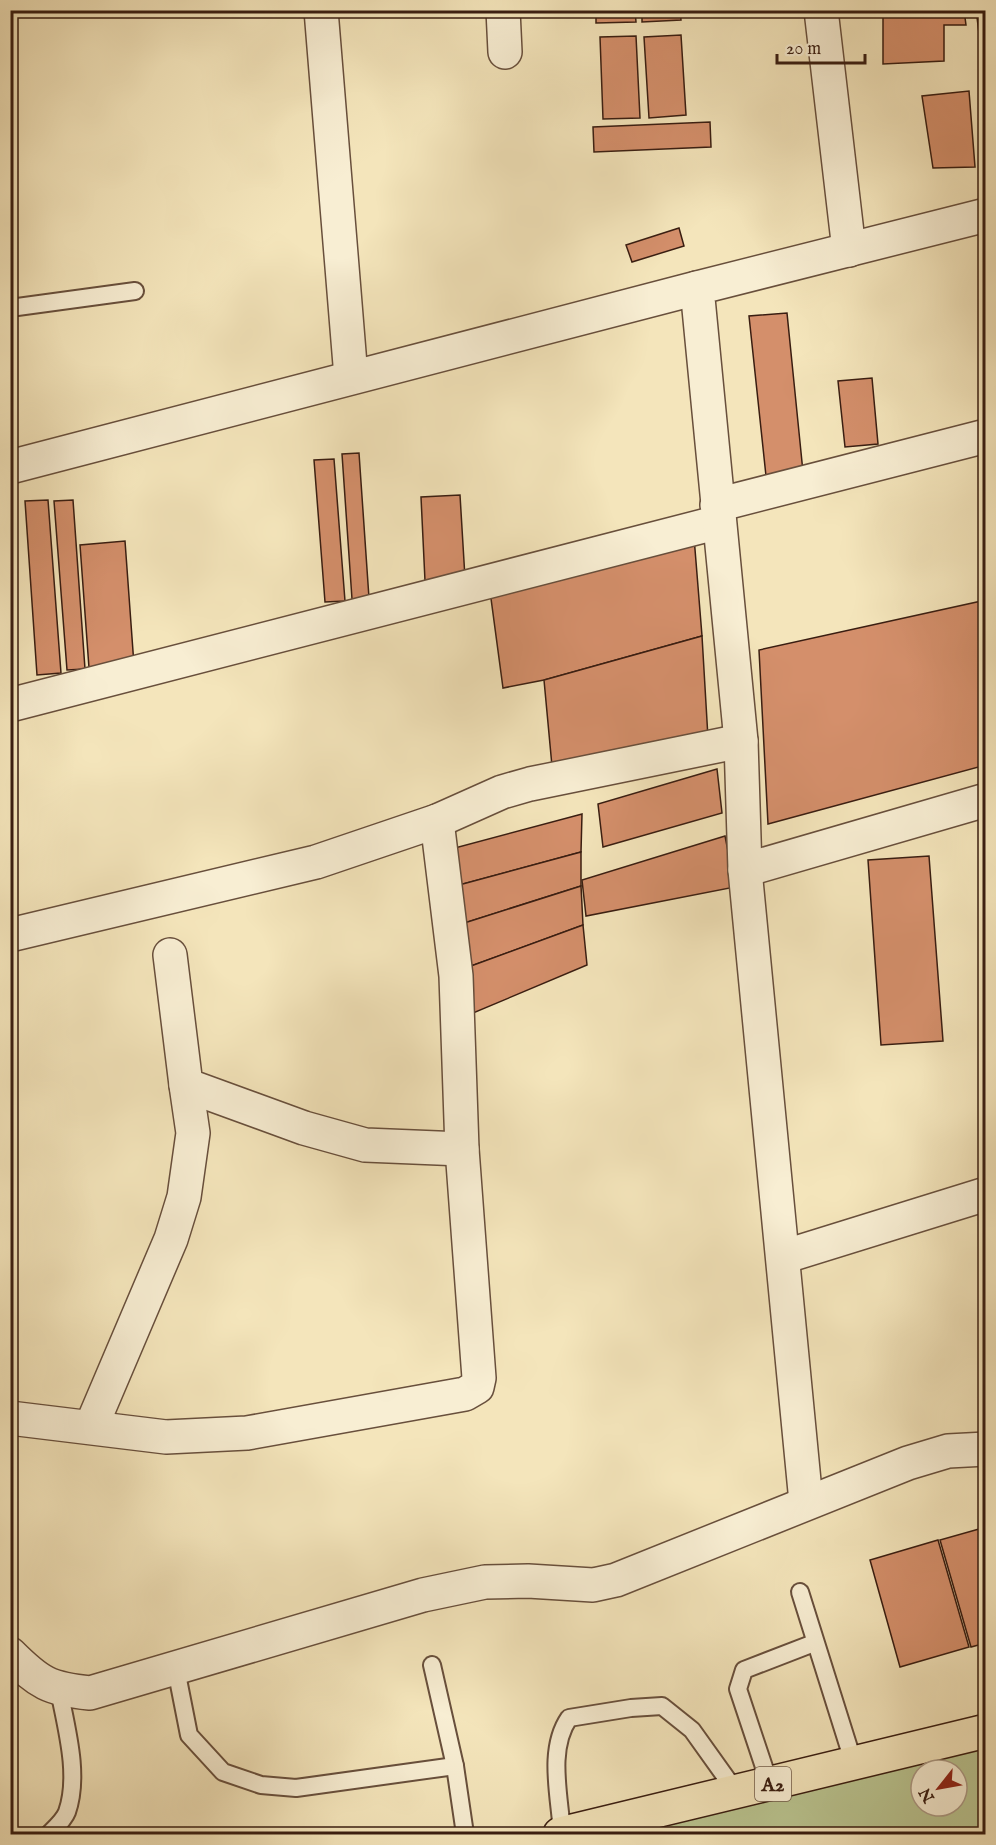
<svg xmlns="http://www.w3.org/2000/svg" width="996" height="1845" font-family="'IM FELL English',serif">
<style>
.green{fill:#bac591;stroke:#7a7151;stroke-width:1.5;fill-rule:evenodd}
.building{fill:#d48f6b;stroke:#391d11;stroke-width:1.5}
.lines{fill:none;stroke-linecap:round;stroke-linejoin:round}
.service-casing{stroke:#684f3c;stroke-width:20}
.minor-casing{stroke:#684f3c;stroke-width:36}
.trunk-casing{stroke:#391d11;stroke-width:36}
.service{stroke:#f8eed3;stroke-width:16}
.minor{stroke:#f8eed3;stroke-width:33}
.trunk{stroke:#f4e5bb;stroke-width:33}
.labels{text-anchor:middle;stroke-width:5;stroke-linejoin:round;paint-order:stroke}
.shield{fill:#f8eed3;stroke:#725c4b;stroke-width:1.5}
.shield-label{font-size:20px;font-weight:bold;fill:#391d11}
</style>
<rect width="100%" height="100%" fill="#f4e5bb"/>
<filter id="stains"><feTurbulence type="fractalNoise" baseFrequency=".00333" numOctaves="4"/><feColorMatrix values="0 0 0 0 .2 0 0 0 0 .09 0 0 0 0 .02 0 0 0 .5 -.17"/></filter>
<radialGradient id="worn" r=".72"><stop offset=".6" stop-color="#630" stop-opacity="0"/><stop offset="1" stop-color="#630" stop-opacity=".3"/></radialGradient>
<path class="green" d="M985,1731V1834H560ZM921,1770H957V1806H921Z"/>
<g class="building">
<path d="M596,10H635L636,22L596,23Z"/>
<path d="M642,10H680L681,20L642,22Z"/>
<path d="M883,10H964L966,25H944V61L883,64Z"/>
<path d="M986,15V49L981,50L977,17Z"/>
<path d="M681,35L686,115L649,118L644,37Z"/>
<path d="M636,36L640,118L603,119L600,37Z"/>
<path d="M969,91L975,167L933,168L922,96Z"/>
<path d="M710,122L711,147L594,152L593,127Z"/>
<path d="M679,228L684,246L632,262L626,245Z"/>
<path d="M787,313L803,472L766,476L749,316Z"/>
<path d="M872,378L878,444L845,447L838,381Z"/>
<path d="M359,453L369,598L352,599L342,454Z"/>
<path d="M334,459L345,601L325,602L314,460Z"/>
<path d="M460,495L465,578L425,581L421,497Z"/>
<path d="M48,500L61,673L37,675L25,501Z"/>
<path d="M73,500L85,669L67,670L54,501Z"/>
<path d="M694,537L702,636L544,680L503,688L490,591Z"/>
<path d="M125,541L134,665L89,668L80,545Z"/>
<path d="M986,600V765L768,824L759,650Z"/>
<path d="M702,636L708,738L553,777L544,680Z"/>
<path d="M717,769L722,813L603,847L598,804Z"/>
<path d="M582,814L581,852L459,885L451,849Z"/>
<path d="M725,836L735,887L586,916L582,880Z"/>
<path d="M581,852V886L458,925L459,885Z"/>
<path d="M929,856L943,1041L881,1045L868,860Z"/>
<path d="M581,886L583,925L460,970L458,925Z"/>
<path d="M583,925L587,965L466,1016L460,970Z"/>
<path d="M986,1527V1643L971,1647L940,1540Z"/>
<path d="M938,1540L969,1647L900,1667L870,1560Z"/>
</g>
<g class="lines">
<g class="service-casing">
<g id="service">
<path d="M10,308L135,291"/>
<path d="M800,1592L854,1764"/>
<path d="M432,1665L455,1766L465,1834"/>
<path d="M176,1669L189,1735L223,1772L261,1785L296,1788L455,1766"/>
<path d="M770,1785L738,1689L744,1670L814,1643"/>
<path d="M49,1834C55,1828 64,1820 67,1812C80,1775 66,1727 59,1690"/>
<path d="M562,1834C560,1797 547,1750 569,1718L631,1708L662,1706L692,1730L737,1793"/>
</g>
</g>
<g class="minor-casing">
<g id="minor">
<path d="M321,10L351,377"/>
<path d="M503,10L505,52"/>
<path d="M821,10L849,250"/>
<path d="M10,467L697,288"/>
<path d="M717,505L986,436"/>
<path d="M10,705L719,522"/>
<path d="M745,870L986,800"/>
<path d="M10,935L316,862L437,821L502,792L530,784L741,741"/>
<path d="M170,955L186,1085L304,1128L365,1145L462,1149"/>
<path d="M783,1257L986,1194"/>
<path d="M10,1418L166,1437L247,1433L465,1394L477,1387L479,1378L462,1149L456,976L437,821"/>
<path d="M91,1427L171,1239L184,1197L193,1133L186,1085"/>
<path d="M806,1502L745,870L741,741L697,288L986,215"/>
<path d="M10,1654C39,1683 49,1689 90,1693L423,1595L485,1582L528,1581L593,1585L616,1580L908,1463L948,1451L986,1449"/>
</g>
</g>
<g class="trunk-casing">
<path id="trunk" d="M560,1834L986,1731"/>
</g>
<use href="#service" class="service"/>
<use href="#minor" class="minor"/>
<use href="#trunk" class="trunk"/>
</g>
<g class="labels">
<rect class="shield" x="755" y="1767" width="36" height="34" rx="4.5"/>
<g class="shield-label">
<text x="773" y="1791">A2</text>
</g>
</g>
<rect width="996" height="1845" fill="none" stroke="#f4e5bb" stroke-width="36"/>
<rect x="12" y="12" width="972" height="1821" fill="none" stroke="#391d11" stroke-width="3"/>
<rect x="18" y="18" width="960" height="1809" fill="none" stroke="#391d11" stroke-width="1.5"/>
<g transform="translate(939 1788) rotate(239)"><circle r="28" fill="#f8eed3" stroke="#ac9a85" stroke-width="1.5"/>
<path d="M0-4.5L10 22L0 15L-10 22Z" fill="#8f2418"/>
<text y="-9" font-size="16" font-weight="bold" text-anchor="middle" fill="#391d11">N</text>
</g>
<path d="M777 54v9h88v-9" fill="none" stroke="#391d11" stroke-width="3"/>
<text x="786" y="54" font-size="18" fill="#391d11" stroke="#f8eed3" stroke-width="4.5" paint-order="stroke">20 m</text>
<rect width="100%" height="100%" filter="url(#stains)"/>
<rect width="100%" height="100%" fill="url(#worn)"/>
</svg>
